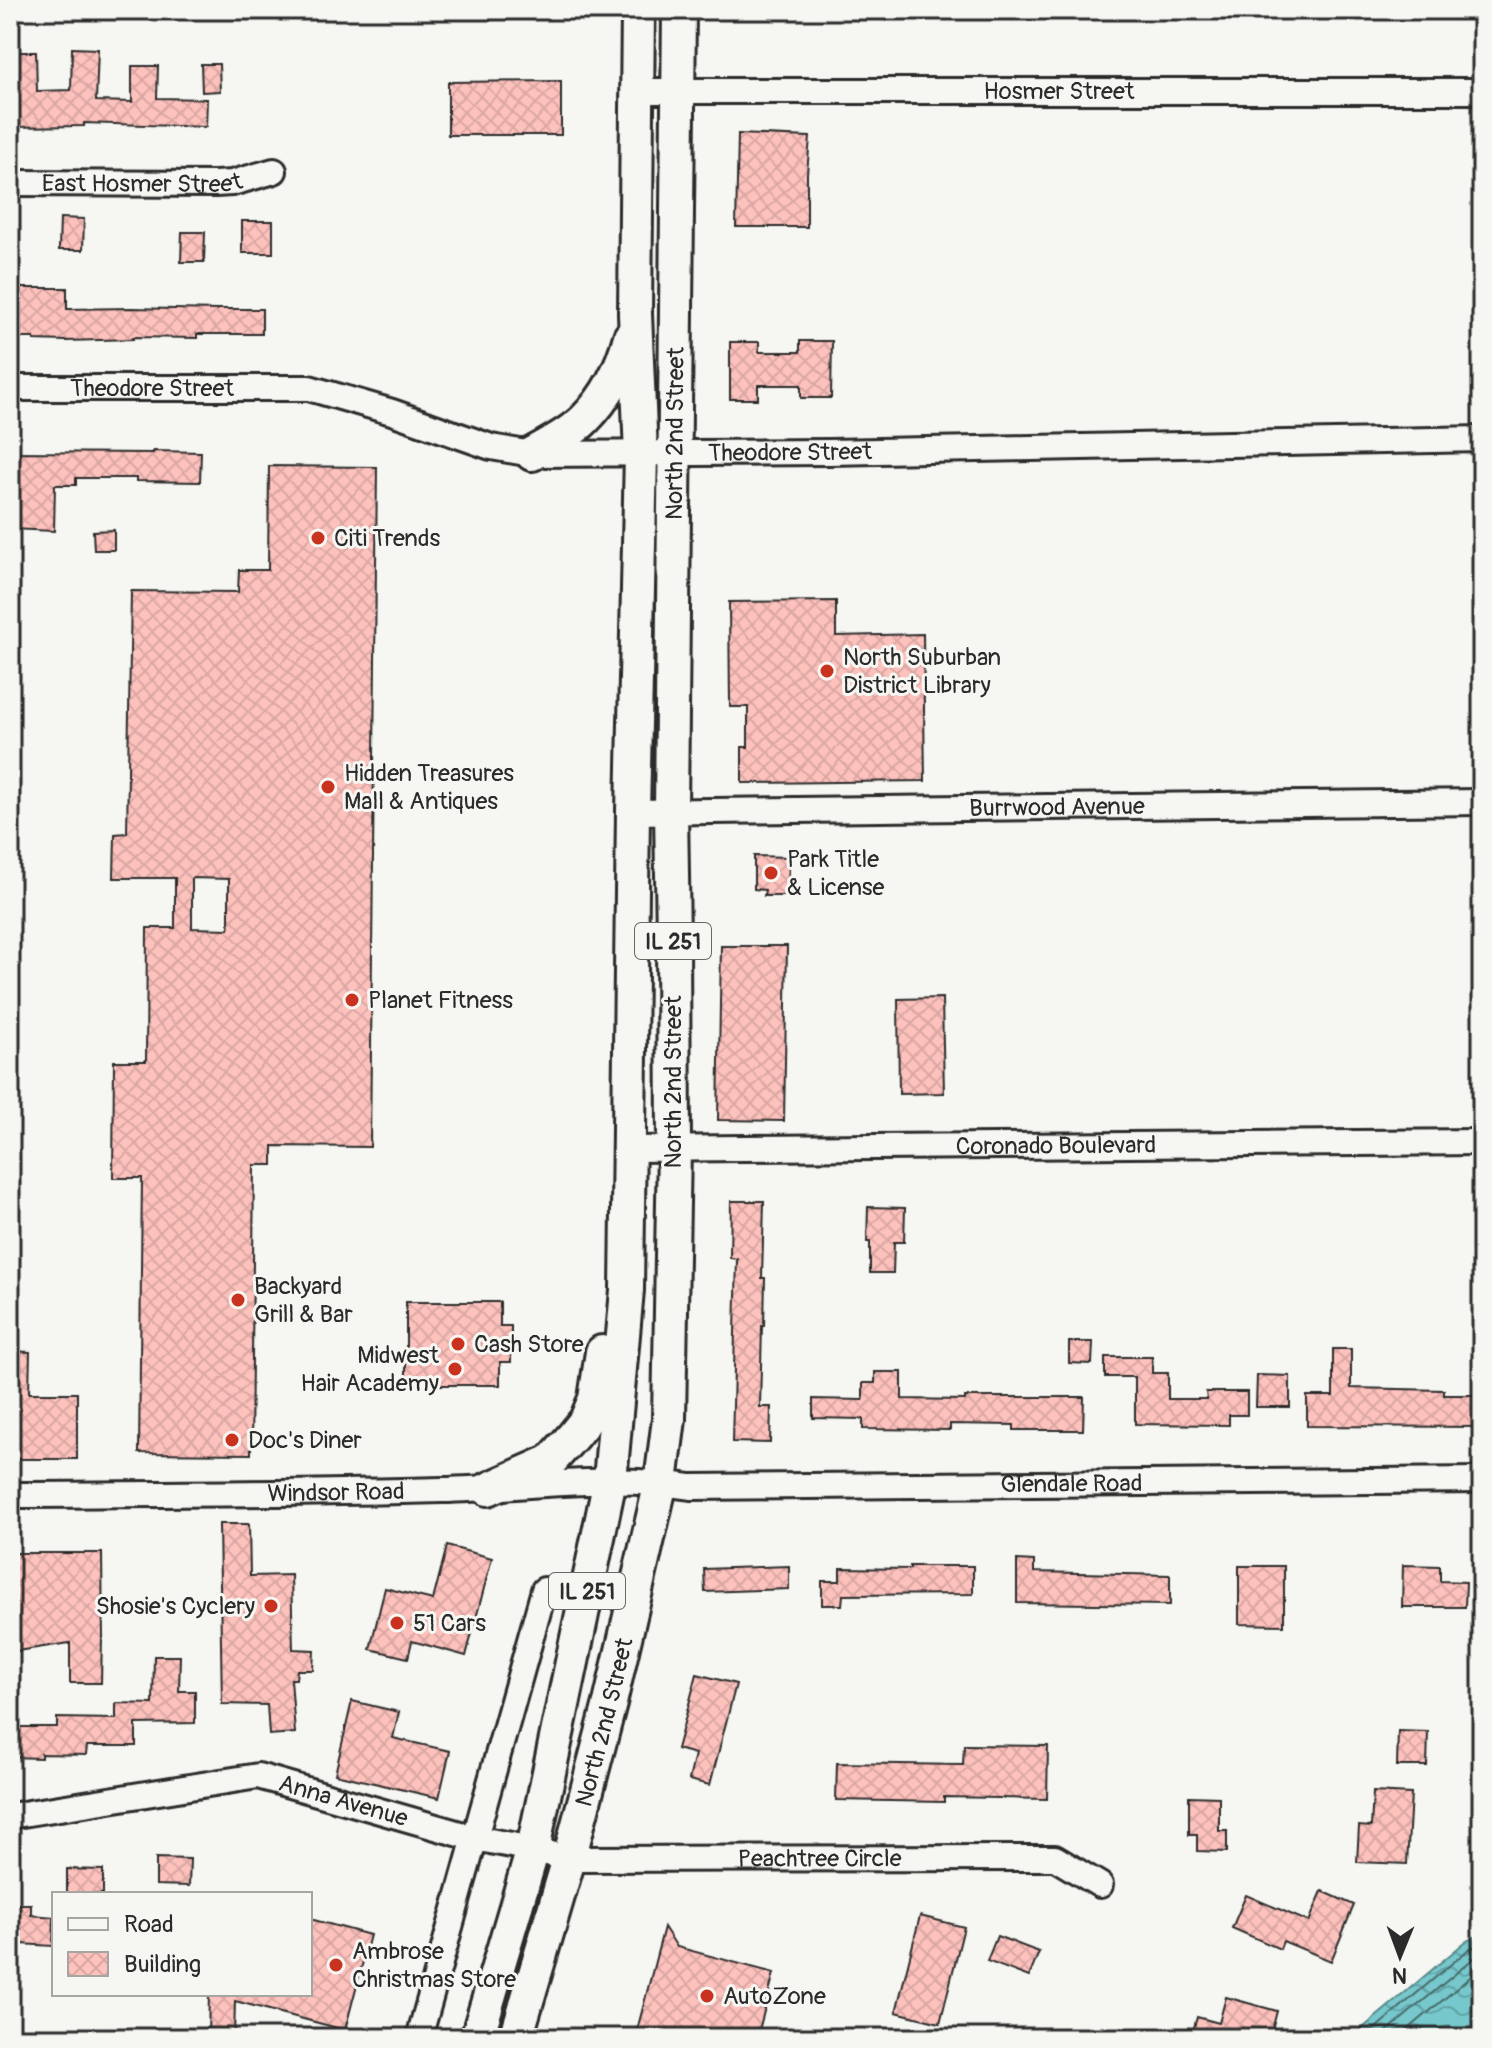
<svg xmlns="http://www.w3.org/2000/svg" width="1492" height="2048" font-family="Pangolin,sans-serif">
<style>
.water{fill:url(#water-waves);stroke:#58898c;stroke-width:2}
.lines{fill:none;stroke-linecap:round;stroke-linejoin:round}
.shore{stroke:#496a6b;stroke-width:2}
.building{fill:url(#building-cross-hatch);stroke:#2b2b2b;stroke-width:2;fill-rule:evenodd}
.minor-casing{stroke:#2b2b2b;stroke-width:30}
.major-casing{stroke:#2b2b2b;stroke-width:38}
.minor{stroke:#f6f6f2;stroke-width:24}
.major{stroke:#f6f6f2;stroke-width:32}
.poi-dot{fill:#c8321e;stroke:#f6f6f2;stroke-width:3}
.labels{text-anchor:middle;stroke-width:6;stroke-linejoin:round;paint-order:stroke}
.shield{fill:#f6f6f2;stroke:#686867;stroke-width:2}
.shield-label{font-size:22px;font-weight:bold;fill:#2b2b2b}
.street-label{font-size:24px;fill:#2b2b2b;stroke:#f6f6f2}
.poi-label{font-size:24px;fill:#2b2b2b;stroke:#f6f6f2;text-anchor:start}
</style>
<defs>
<pattern id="water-waves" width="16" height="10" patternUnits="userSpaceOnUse" patternTransform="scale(2)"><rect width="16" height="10" fill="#76c8cc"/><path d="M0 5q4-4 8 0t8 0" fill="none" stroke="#61a3a6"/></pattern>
<pattern id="building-cross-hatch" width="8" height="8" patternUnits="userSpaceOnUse" patternTransform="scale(2)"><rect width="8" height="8" fill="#fec2bd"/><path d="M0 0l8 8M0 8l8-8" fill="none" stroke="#daa7a3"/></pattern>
</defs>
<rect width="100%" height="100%" fill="#f6f6f2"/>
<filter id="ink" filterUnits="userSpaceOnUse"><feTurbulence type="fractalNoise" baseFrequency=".0125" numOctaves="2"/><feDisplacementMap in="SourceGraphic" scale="16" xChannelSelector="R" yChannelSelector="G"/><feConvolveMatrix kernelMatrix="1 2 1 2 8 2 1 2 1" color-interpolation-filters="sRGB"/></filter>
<g filter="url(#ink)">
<path class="water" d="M1482,1933V2038H1351L1465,1942Z"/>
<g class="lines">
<g class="shore">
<path d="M1364,2038L1469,1949L1482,1943"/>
<path d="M1379,2038L1474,1958L1482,1954"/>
<path d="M1398,2038L1482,1967"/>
</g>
</g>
<g class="building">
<path d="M72,48L98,49L96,101L132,102V66H158L157,98L207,99L206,127L84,123V126L10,127V100H15V52H36L37,91L71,90Z"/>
<path d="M201,64H219L220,91L202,92Z"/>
<path d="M561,81V135H448V82Z"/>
<path d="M738,134L810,137L807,174V227H736Z"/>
<path d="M60,218L84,219L83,250H59Z"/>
<rect x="242" y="221" width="31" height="32"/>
<path d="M182,232H205L204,262H181Z"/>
<path d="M10,288H67V309L132,308L217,310V309H262V334H197V338L133,337V339L66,341L34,340V338H10Z"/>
<path d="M800,341H832L831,398H801V385H758V399H730V342H759V352H800Z"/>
<path d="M153,451L201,452L200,482L136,481V478H76V485H55L54,531L10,529V452L153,453Z"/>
<path d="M269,466L377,467L370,1147L273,1146V1165H254L251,1454L139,1453L142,1178H113L114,1061H146L147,928H175V878H114L115,834L127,833L131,591L238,592L239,570H268ZM192,878L229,879V929L192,928Z"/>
<path d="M114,530V550H94L93,531Z"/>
<path d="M836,601V636L923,634L925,781L742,783V747H748V707H730L729,602Z"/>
<path d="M754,856L789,857L788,896H764L765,890L754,889Z"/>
<path d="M721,946H787L784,1121L718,1120Z"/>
<path d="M942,998L944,1093L899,1094L898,999Z"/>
<path d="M731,1201H764L762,1278H765L764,1326H762L760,1407H771L770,1443L732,1442L737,1259L730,1258Z"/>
<path d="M868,1207L905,1208L904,1242H894L893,1273H870V1242H867Z"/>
<path d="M406,1302H500V1326H511V1362H500V1385H406Z"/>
<path d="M1069,1342H1093L1092,1364L1069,1363Z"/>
<path d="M1333,1349H1351V1388L1444,1390V1395H1482V1427L1307,1426V1396H1333Z"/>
<path d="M10,1351L30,1352L29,1393H77V1459H10Z"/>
<path d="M1105,1357H1152V1373H1168V1399H1207L1206,1392H1247V1415H1229V1425L1135,1424V1377H1105Z"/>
<path d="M875,1372H902V1399L965,1400V1397H1084L1083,1430H1014V1425L950,1424V1430L863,1429V1419L813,1418V1399L863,1400V1383H875Z"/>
<path d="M1257,1375L1290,1376V1407H1256Z"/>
<path d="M219,1524H249L250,1576L291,1575L293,1649L314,1650L313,1670H297L296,1679H291L295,1733L269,1735L267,1705L222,1704Z"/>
<path d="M447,1546L492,1558L466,1656L412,1641L408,1658L370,1649L385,1588L433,1600Z"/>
<path d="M10,1553H102L103,1638H102L101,1683H70V1643L10,1652Z"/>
<path d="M1017,1560L1034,1561V1572L1170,1575V1605L1017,1603Z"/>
<path d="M1403,1565L1440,1566V1581L1466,1582L1465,1607H1402Z"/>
<path d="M789,1566V1589L705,1592L704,1569Z"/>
<path d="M910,1566H973V1594L843,1595L842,1605H822V1581H840V1568L910,1569Z"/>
<path d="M1239,1566H1284V1625L1239,1624Z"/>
<path d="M154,1656H180L179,1691H195V1723L136,1724V1746H87L86,1755L41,1754V1758L10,1757V1727H57V1718L116,1719V1703L153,1704Z"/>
<path d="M697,1674L736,1684L710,1785L689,1780L695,1754L677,1749Z"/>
<path d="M352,1701L399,1712L393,1738L450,1751L439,1798L335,1774Z"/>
<path d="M1398,1731L1428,1732L1427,1766H1397Z"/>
<path d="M964,1745L1048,1746L1047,1799L944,1797V1802L836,1800L837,1763L963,1765Z"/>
<path d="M1373,1792L1411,1794L1407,1864L1357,1862L1359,1826L1371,1827Z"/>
<path d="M1189,1796L1219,1797V1831H1227V1852L1197,1851V1835H1189Z"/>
<path d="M156,1858L190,1859L189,1886L156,1885Z"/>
<path d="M67,1869L103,1870V1894H67Z"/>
<path d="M1322,1891L1354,1905L1331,1961L1283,1941L1280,1949L1232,1928L1246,1895L1309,1922Z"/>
<path d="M10,1904H31V1915L54,1917L53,1946L21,1944V1931H10Z"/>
<path d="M920,1916L964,1927L940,2023L896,2012Z"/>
<path d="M310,1919L370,1935L345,2030L235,2001L234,2038H208L209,1994H310Z"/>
<path d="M664,1927L677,1947L774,1973L757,2038H635Z"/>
<path d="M997,1936L1039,1952L1029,1977L987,1961Z"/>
<path d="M1226,1997L1277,2011L1270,2038H1191L1197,2017L1219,2023Z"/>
</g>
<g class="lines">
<g class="minor-casing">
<g id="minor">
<path id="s1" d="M637,91H1482"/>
<path id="s2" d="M10,183L215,184L232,183L274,171"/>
<path id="s3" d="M10,388H309L392,412L491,447L532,454L829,452L1482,439"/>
<path id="s4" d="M633,812L1482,802"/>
<path id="s5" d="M630,1149L1482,1142"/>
<path id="s6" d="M10,1495C154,1494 298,1494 442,1490C525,1488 608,1474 691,1487L1482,1480"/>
<path id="s7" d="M10,1816L258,1776L474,1838L533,1849L569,1859L1055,1858L1100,1885"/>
<path d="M419,2038L544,1590"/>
</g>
</g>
<g class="major-casing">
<g id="major">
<path d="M532,454C549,444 570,434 585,419C607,397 622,367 630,337"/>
<path d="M488,1489L551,1461L573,1436L586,1420L595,1399L602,1352"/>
<path d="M477,2038L533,1849L610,1480L627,1290L633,812L641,454L635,314L638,10"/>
<path id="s8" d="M516,2038L569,1859L610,1703L661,1482L669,1419L674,1148L673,938L671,811L679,10"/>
</g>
</g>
<use href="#minor" class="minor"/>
<use href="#major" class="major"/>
</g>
</g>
<g class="poi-dot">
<circle cx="318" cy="538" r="8"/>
<circle cx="827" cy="671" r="8"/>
<circle cx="328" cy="787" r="8"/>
<circle cx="771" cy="873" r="8"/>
<circle cx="352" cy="1000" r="8"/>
<circle cx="238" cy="1300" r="8"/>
<circle cx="458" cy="1344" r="8"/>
<circle cx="455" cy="1369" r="8"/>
<circle cx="232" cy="1440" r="8"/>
<circle cx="271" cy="1606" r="8"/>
<circle cx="397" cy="1623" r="8"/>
<circle cx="336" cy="1965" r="8"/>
<circle cx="707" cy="1996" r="8"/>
</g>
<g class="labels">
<g class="shield">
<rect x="635" y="923" width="76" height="36" rx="6"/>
<rect x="549" y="1573" width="76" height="36" rx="6"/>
</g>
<g class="shield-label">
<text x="673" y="949">IL 251</text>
<text x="587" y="1599">IL 251</text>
</g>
<g class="street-label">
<text dy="8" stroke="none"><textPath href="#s1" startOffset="422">Hosmer Street</textPath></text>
<text dy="8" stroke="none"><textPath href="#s2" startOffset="132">East Hosmer Street</textPath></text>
<text dy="8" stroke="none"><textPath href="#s3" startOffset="142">Theodore Street</textPath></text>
<text dy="8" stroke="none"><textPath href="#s8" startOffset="1624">North 2nd Street</textPath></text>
<text dy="8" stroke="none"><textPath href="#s3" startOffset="790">Theodore Street</textPath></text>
<text dy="8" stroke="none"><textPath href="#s4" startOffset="424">Burrwood Avenue</textPath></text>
<text transform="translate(673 1082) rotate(-90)" y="8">North 2nd Street</text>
<text dy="8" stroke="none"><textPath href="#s5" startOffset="426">Coronado Boulevard</textPath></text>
<text dy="8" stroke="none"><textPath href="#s6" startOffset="1062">Glendale Road</textPath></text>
<text dy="8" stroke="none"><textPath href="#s6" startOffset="326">Windsor Road</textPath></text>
<text dy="8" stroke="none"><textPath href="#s8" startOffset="328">North 2nd Street</textPath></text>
<text dy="8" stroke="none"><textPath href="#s7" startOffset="340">Anna Avenue</textPath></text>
<text dy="8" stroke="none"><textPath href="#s7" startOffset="824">Peachtree Circle</textPath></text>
</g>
<g class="poi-label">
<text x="334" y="546">Citi Trends</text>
<text x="843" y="665">North Suburban<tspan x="843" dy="28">District Library</tspan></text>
<text x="344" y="781">Hidden Treasures<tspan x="344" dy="28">Mall &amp; Antiques</tspan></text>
<text x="787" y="867">Park Title<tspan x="787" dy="28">&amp; License</tspan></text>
<text x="368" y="1008">Planet Fitness</text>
<text x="254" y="1294">Backyard<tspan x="254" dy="28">Grill &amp; Bar</tspan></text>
<text x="474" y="1352">Cash Store</text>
<text x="439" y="1363" text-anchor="end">Midwest<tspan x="439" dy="28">Hair Academy</tspan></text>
<text x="248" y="1448">Doc's Diner</text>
<text x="255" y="1614" text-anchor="end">Shosie's Cyclery</text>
<text x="413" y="1631">51 Cars</text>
<text x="352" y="1959">Ambrose<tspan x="352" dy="28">Christmas Store</tspan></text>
<text x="723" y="2004">AutoZone</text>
</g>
</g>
<rect width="1492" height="2048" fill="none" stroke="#f6f6f2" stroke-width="40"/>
<rect x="20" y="20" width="1452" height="2008" fill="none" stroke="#2b2b2b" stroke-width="3" filter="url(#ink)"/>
<rect x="52" y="1892" width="260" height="104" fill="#f6f6f2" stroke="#a5a5a2" stroke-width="2"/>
<rect x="68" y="1918" width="40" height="12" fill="#f6f6f2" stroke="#a5a5a2" stroke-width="2"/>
<text x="124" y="1932" font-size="24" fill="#2b2b2b">Road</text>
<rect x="68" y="1952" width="40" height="24" fill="url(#building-cross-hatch)" stroke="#a5a5a2" stroke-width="2"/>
<text x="124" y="1972" font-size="24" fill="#2b2b2b">Building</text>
<g transform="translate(1400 1956) rotate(181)" stroke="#f6f6f2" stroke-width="6" paint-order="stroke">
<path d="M0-6L14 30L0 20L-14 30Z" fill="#2b2b2b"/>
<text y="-12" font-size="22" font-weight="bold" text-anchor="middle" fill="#2b2b2b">N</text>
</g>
</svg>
